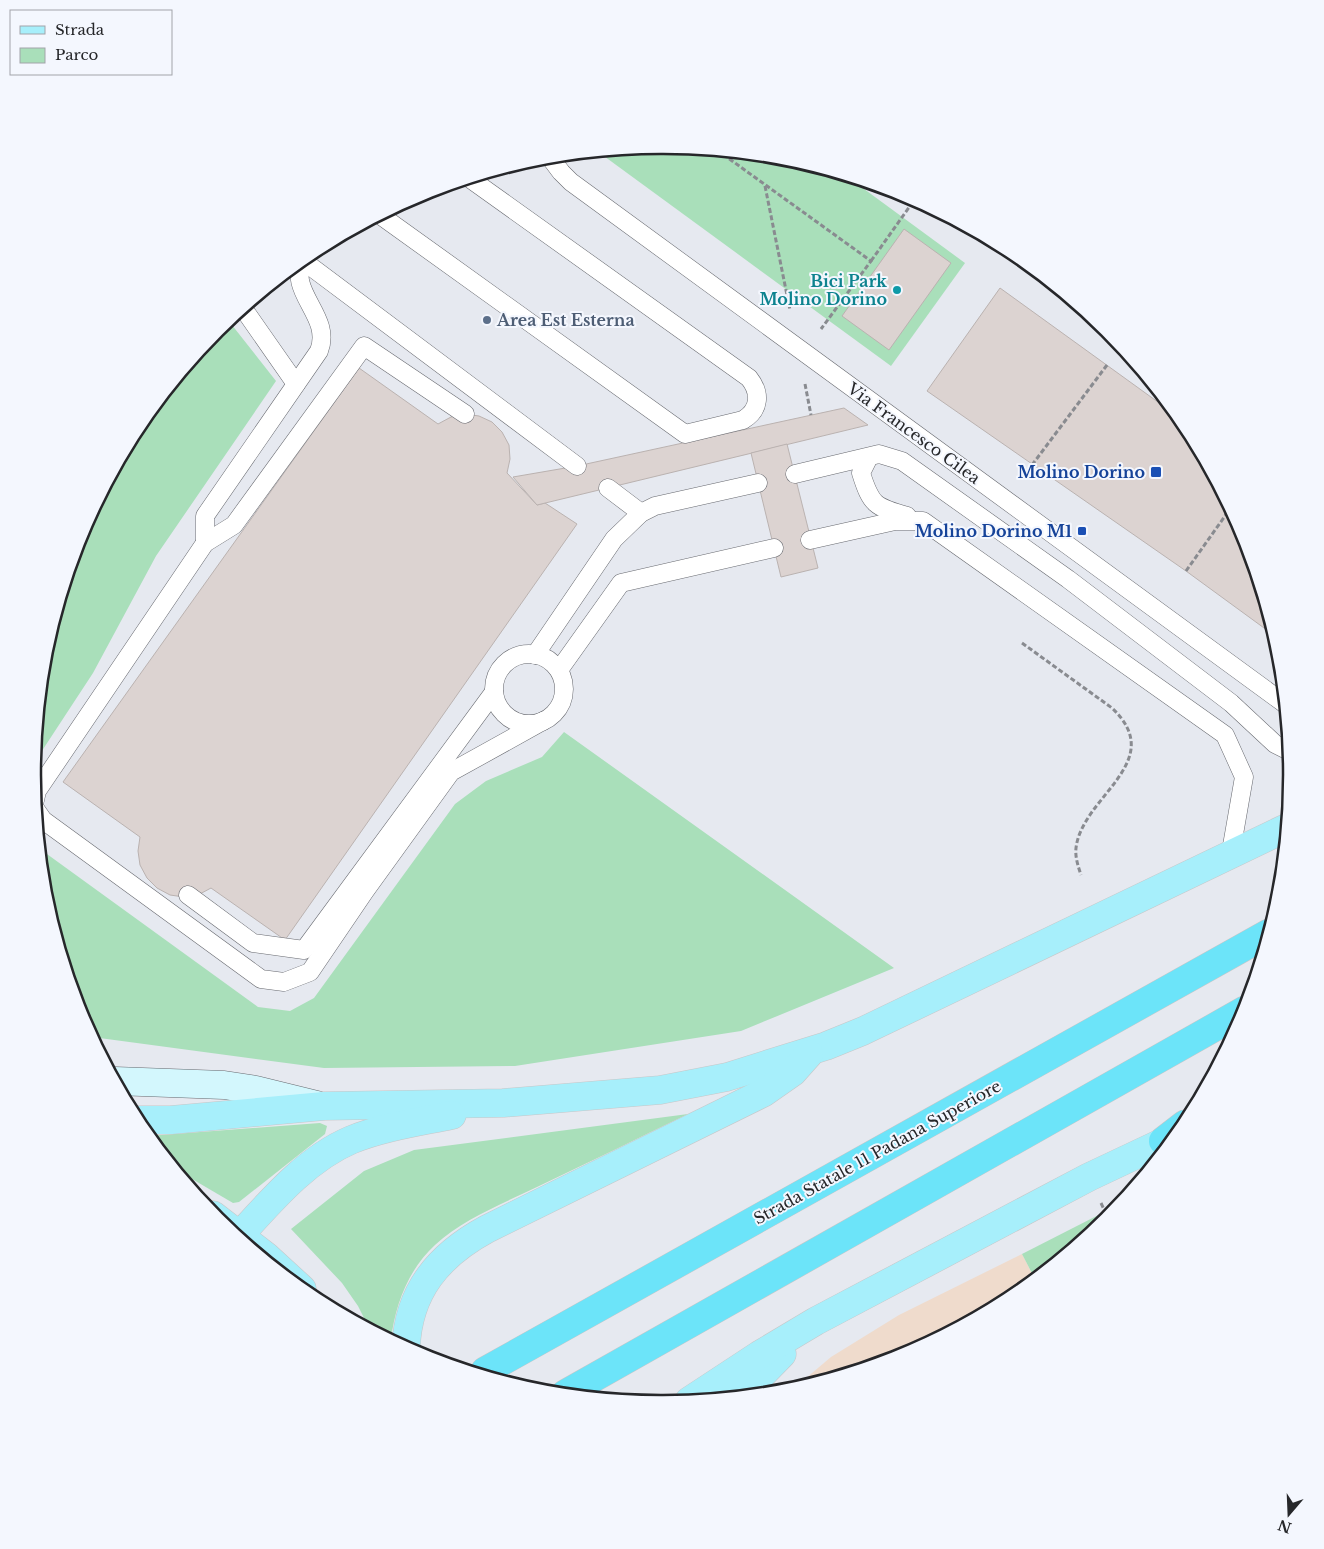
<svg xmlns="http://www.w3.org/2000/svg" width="1324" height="1549" font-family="'Libre Baskerville',serif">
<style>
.commercial{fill:#efdbcc}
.green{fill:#a9dfba}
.building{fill:#dcd3d1;stroke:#bab2b0}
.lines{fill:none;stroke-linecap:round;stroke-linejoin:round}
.lane-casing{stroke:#686a70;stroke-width:19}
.secondary-casing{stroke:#686a70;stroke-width:29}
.primary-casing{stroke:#c7c7c8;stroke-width:29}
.highway-casing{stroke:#c7c7c8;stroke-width:29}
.path{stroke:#898b90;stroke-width:3;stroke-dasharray:5 2.5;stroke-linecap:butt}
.lane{stroke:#fff;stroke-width:18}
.secondary{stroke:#d3f7fd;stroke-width:28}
.primary{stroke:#a7effb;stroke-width:28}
.highway{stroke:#6ce4f9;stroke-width:28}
.culture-dot{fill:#0f9aa8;stroke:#f4f7fe;stroke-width:2}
.service-dot{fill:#5c6f8a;stroke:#f4f7fe;stroke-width:2}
.transit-dot{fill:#1a4fb4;stroke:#f4f7fe;stroke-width:2}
.labels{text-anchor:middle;stroke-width:4;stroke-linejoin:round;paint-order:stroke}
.culture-label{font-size:16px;font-weight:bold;fill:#0d838f;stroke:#f4f7fe;text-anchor:end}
.service-label{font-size:16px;font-weight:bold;fill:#4e5e75;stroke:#f4f7fe;text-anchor:start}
.street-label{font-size:16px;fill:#26272a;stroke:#f4f7fe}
.transit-label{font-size:16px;font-weight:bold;fill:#164399;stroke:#f4f7fe;text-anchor:end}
.rim{fill:none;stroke:#26272a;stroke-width:2.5}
</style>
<rect width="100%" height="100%" fill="#e6e9f0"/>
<path class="commercial" d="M1022,1254L1035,1279L1011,1298L903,1356L792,1390L831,1357L899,1315Z"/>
<g class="green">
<path d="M662,145L785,157L845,175L965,263L891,366L597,151Z"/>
<path d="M228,320L276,381L156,556L93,673L34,763L45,651L81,533L139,425L217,329Z"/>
<path d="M564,732L894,968L741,1031L515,1066L324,1068L92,1037L80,1015L45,897L40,849L258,1007L290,1011L314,998L455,804L486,781L542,757Z"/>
<path d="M688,1114C637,1139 587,1163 537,1187C502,1204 463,1219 435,1245C408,1270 395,1305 391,1340L369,1328L358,1306L342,1283L291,1229L364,1171L414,1150Z"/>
<path d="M320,1123L327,1126L325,1134L239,1202L233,1203L175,1169L148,1136Z"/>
<path d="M1120,1204L1107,1220L1035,1279L1022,1254Z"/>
</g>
<g class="building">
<path d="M904,229L951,263L889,350L842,316Z"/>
<path d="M1000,288L1180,418L1186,425L1244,534L1275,636L1186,571L927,391Z"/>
<path d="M359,368L438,424L451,417L465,414L479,416L492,422L502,432L509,445L510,459L507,473L537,505L545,503L577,524L285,940L211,888L198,895L184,897L170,895L157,888L147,878L140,865L138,851L140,837L63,782Z"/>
<path d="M844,408L868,425L537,505L513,477L577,466Z"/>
<path d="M787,444L818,568L781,577L751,453Z"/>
</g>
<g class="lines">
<g class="lane-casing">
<g id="lane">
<path d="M549,156L561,172L571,182L1285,704"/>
<path d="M380,215L685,434L743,420C760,410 761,393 749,378L469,178"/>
<path d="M302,260L577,466"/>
<path d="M243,308L296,384"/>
<path d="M869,457L861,473C871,505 875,507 907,516"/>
<path d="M795,474L879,454L902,461L1068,579L1231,703L1275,744L1289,751"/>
<path d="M608,488L641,513"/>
<path d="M810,540L895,521H923L1225,735L1244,777L1230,857"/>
<path d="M205,543V516L319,351C333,315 285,292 304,258"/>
<circle cx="529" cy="689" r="35"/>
<path d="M535,655L614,539L641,513L655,506L758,483"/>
<path d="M559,670L621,583L774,548"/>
<path d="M35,800L37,791L205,543L234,525L364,346L465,414"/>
<path d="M36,810L43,820L261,979L284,982L310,972L365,891L451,772L543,721"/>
<path d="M188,895L253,943L304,950L494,692"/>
</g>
</g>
<g class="secondary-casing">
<path id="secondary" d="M115,1081L224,1085L256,1090L317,1105"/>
</g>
<g class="primary-casing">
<g id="primary">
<path d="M136,1120H171L324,1106L503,1103L660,1090L727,1077L826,1046L863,1031L1286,828"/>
<path d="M213,1215L266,1256L302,1289"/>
<path d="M238,1237C270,1202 306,1159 351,1140C383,1127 419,1122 452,1115"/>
<path d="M406,1348C408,1291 439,1255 487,1229L763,1093L793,1072L809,1054"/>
<path d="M741,1396L782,1354"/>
<path d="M689,1401L759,1355L816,1321L1089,1177L1176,1136"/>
</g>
</g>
<g class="highway-casing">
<g id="highway">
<path d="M1163,1141L1185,1124"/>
<path d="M485,1371L1269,933"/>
<path d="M565,1394L1245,1010"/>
</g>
</g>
<g class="path">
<path d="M717,150L871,261L821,329"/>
<path d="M765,186L790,310"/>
<path d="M871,261L910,206"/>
<path d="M805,384L811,415"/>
<path d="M1032,465L1107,365"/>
<path d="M1186,571L1230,509"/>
<path d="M1022,643L1112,708C1169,762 1082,796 1076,848C1075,857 1078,866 1081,875"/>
<path d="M1101,1203L1108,1218"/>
</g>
<use href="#lane" class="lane"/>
<use href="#secondary" class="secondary"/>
<use href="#primary" class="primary"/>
<use href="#highway" class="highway"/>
</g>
<circle class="culture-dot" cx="897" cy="290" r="5"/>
<circle class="service-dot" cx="487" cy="320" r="5"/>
<g class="transit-dot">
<rect x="1150" y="466" width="12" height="12" rx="2.5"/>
<rect x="1077" y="526" width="10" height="10" rx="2.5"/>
</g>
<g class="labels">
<g class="culture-label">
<text x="887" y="287">Bici Park<tspan x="887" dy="18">Molino Dorino</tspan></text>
</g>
<g class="service-label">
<text x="497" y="326">Area Est Esterna</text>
</g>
<g class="street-label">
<text transform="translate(914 433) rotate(36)" y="6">Via Francesco Cilea</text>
<text transform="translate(877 1152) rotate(-29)" y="6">Strada Statale 11 Padana Superiore</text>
</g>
<g class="transit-label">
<text x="1145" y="478">Molino Dorino</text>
<text x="1072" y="537">Molino Dorino M1</text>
</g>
</g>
<path d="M0 0H1324V1549H0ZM661 154H663A620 620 0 0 1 1283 774V775A620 620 0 0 1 663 1395H661A620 620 0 0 1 41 775V774A620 620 0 0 1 661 154Z" fill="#f4f7fe" fill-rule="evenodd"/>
<path class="rim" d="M661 154H663A620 620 0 0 1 1283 774V775A620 620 0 0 1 663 1395H661A620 620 0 0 1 41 775V774A620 620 0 0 1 661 154Z"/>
<rect x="10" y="10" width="162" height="65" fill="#f4f7fe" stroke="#a2a4a9"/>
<rect x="20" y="26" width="25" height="8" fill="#a7effb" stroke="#a2a4a9"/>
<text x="55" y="35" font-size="15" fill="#26272a">Strada</text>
<rect x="20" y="48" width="25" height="15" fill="#a9dfba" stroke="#a2a4a9"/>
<text x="55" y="60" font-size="15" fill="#26272a">Parco</text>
<g transform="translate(1289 1514) rotate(199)" stroke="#f4f7fe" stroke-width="4" paint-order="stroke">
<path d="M0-4L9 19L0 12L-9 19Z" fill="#26272a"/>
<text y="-8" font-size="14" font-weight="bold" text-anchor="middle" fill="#26272a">N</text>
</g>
</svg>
